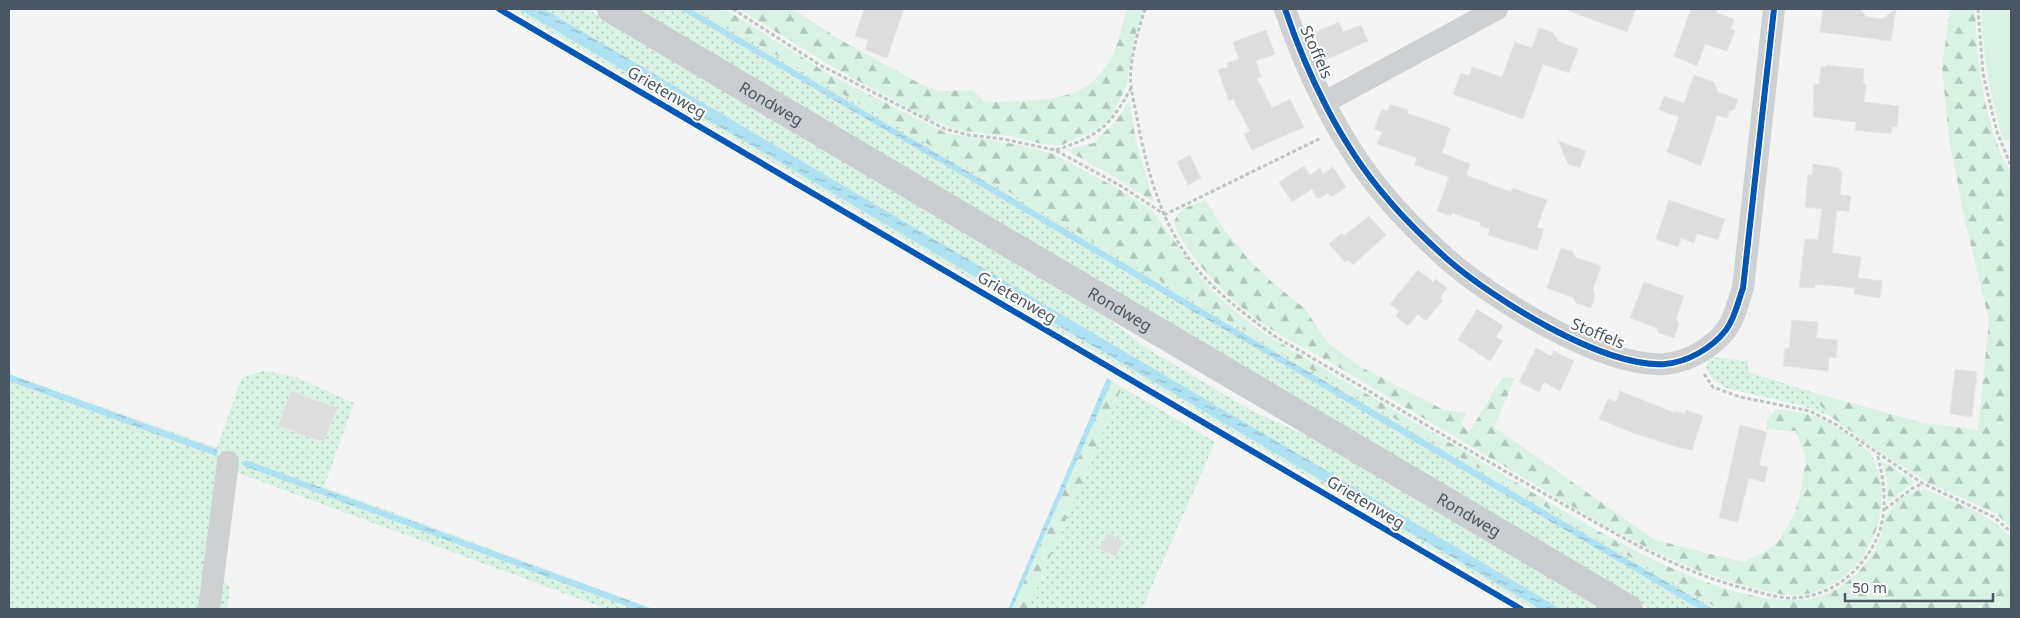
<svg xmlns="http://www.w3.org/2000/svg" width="2020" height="618" font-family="'Noto Sans',sans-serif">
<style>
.grass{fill:url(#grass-dots);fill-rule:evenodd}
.forest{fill:url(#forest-firs)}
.park{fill:#d9f2e3}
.water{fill:url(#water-ripples)}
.building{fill:#ddddde;stroke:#e5e6e7}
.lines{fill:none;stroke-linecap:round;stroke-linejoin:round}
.path{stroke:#bcc7c4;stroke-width:3;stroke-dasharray:4 2.5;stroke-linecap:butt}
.minor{stroke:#ced0d2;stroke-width:22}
.primary{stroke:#caced1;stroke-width:28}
.cycleway-casing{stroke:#fff;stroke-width:9}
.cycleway{stroke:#0057b8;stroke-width:6}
.labels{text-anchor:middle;stroke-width:4;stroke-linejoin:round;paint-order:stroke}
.street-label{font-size:16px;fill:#4a5661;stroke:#fff}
</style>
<defs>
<pattern id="grass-dots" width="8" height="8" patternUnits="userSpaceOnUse" patternTransform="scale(1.25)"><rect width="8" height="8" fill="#d9f2e3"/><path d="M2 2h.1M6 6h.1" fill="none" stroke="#b2c7bb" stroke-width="1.8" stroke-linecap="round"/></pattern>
<pattern id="forest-firs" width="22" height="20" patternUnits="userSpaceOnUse" patternTransform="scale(1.25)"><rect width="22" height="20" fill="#d9f2e3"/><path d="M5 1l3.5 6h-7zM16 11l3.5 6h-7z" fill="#b2c7bb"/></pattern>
<pattern id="water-ripples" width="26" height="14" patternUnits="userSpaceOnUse" patternTransform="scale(1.25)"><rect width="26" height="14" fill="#aee2f0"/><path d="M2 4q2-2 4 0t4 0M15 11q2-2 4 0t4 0" fill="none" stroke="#90bac6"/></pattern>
</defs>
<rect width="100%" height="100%" fill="#f4f4f4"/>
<g class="grass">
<path d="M511,9H519L1540,609H1533Z"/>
<path d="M544,9H588L1084,300L1148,349L1254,412L1333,447L1610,609H1561Z"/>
<path d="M630,9H679L1699,609H1650Z"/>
<path d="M691,9H698L1719,609H1713Z"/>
<path d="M1712,357L1748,361V372L1808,391L1830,416L1803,406L1726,388L1713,379L1706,368L1708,360Z"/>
<path d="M264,371L293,376L354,403L324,487L657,609L245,460L243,461L244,466L634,609H607L232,471L205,609H9V381L80,406L216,449L9,372L217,448L242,377ZM336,408L324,442L279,426Z"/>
<path d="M1122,387L1215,442L1142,609H1028Z"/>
<path d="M218,577L230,587L227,609H214Z"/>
</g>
<g class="forest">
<path d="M698,9H725L830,75L946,133L1014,144L1054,154L1117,188L1152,210L1204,282L1228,305L1255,327L1292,350C1355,387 1418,424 1481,461C1560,508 1720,616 1813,598C1843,592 1871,565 1880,537C1883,529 1883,518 1888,512C1896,501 1912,490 1925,489C1951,501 1993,515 2011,537V609H1719Z"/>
<path d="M739,9H793L839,39L926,87L942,91L973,90L984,102C1013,101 1053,103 1080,90C1095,83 1109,65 1115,50C1120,37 1123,22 1127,9H1144L1133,42L1127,84L1111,118L1096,130L1062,145L1042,144L1009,136L956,130L921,115L838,70Z"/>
<path d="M1950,9H1975C1977,62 1984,126 2011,173V527L1995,513L1928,483L1875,449L1830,416L1808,391L1923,423L1978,430L1989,321L1966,225L1949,139L1942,67Z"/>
<path d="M1129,100L1136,142L1154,202L1115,177L1066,150L1094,143L1118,118Z"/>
<path d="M1205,200L1223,228L1248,259L1273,283L1304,308L1328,343L1361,367L1444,410L1466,413L1461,424L1469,432L1503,377L1515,378L1494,427L1655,540L1743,562L1767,551L1780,539L1794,515L1801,490L1806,458L1796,431L1767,429V420L1776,409C1789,411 1804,412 1817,417C1832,424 1862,442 1872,456C1877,464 1879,475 1881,485C1887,535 1853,588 1801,595C1784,597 1766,591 1750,587C1677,569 1613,530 1549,493C1499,463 1448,433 1398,403C1374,388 1350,374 1326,360C1302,347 1277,335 1255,318C1222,293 1193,262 1174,225C1176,208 1191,206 1205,200Z"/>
<path d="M1112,381L1122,387L1028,609H1012Z"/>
<path d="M1881,460L1915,482L1888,502L1887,480Z"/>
</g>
<path class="park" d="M1981,9H2011V140L2003,141C1991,98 1982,54 1981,9Z"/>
<g class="water">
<path d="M519,9H544L1561,609H1540Z"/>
<path d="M679,9H691L1713,609H1699Z"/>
<path d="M9,374L216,449L218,452L216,456L213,455L9,381Z"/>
<path d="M1107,378L1112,381L1012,609H1008Z"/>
<path d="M246,460L653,609H634L244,466L242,463Z"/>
</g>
<g class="building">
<path d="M864,9H904L887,58L865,50L868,40L855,36Z"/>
<path d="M1570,9H1636L1627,32L1569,11Z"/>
<path d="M1691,9H1716L1717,13L1734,19L1731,29L1735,30L1727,51L1705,44L1697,66L1674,56Z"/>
<path d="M1823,9H1860L1867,17L1882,19L1896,9L1891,41L1820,32Z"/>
<path d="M1339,22L1343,32L1361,25L1368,41L1330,58L1323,56L1313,33Z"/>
<path d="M1539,28L1553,33L1558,41L1578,49L1569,73L1543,64L1523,119L1453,94L1461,73L1469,76L1472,67L1502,77L1515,42L1532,48Z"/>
<path d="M1266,30L1275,54L1256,61L1261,77L1257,78L1272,108L1290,99L1304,127L1252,150L1244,134L1250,131L1233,99L1229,101L1218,70L1228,67L1227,63L1239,59L1233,42Z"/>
<path d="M1827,65L1864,69L1863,84H1866L1864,102L1899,106L1897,127L1892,126L1891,134L1855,130L1856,122L1813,117L1814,84H1819L1821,66L1827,67Z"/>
<path d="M1694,75L1714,82L1718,92L1738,99L1735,109L1729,112L1727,118L1717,115L1701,166L1667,152L1679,117L1659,110L1664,96L1684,103Z"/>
<path d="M1390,104L1408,110L1407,113L1450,128L1442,153L1470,164L1466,175L1511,192L1513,188L1547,200L1537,227L1544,229L1537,250L1488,235L1490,229L1480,226L1481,223L1452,213L1451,216L1437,211L1449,177L1414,165L1417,158L1377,144L1382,132L1374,129L1382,109L1388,111Z"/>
<path d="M1558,141L1586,151L1580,168L1568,164Z"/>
<path d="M1190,155L1201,178L1188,185L1177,162Z"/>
<path d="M1813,164L1839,168V171L1842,172L1840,195L1851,196L1849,212L1837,210L1832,253L1861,257L1858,278L1882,281L1880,298L1854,294L1855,288L1815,284V288L1799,287L1805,239L1818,240L1822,209L1805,207L1808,175H1812Z"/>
<path d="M1304,166L1310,175L1320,168L1323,174L1333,167L1346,187L1331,197L1328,193L1318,199L1312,189L1292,202L1279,182Z"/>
<path d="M1669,200L1725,219L1718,240L1697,233L1694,243L1681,238L1678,247L1656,239Z"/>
<path d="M1369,216L1386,235L1353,265L1348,260L1345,262L1329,244L1342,233L1344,236Z"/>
<path d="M1561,248L1572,251L1575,257L1601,266L1593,289L1595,295L1591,308L1576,303L1574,298L1547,288Z"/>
<path d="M1418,270L1433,282L1436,279L1447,288L1440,298L1443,300L1426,321L1418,314L1408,326L1396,316L1399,311L1390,304Z"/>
<path d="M1644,282L1684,296L1676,319L1679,324L1674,338L1659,333L1657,328L1630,318Z"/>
<path d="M1477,309L1503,326L1496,337L1503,341L1490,361L1458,340Z"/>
<path d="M1792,320L1818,322L1816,338L1838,340L1836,358L1829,357L1828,371L1783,366L1785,348H1789Z"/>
<path d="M1536,348L1551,356L1554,351L1574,361L1560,391L1544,382L1539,392L1519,382Z"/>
<path d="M1955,369L1977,372L1972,417L1950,414Z"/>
<path d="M291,391L337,408L324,442L278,426Z"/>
<path d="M1620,391L1675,413V411L1685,414L1686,410L1703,416L1692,450L1677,447L1633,433L1599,419L1608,399L1616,402Z"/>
<path d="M1740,425L1767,432L1759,465L1768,467L1764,482L1749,478L1738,522L1719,518Z"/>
<path d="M1107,533L1123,541L1116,557L1100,549Z"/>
</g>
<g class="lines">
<g class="path">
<path d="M733,9L820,65L945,129L969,135L1003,139L1055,150L1121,186L1164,214"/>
<path d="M1145,9C1139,28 1133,48 1131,68C1129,83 1133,98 1136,113C1146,167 1161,227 1198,270C1220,296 1248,317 1276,337C1374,393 1471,453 1570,508C1627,540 1682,573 1747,589C1762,593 1777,598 1793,598C1821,597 1846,583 1863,561C1890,527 1887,492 1877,453"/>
<path d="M1978,9L1983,74L1997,132L2011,166"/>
<path d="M1056,150C1098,136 1110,127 1131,88"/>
<path d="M1164,215L1321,138"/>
<path d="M1704,374L1713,387L1740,397L1810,411L1835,424L1922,483L1994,517L2011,532"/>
<path d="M1885,509L1913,488L1922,484"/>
</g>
<g class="minor">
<path d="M1285,9C1307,74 1341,145 1386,197C1405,220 1426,240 1447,259C1493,299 1603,368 1665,364C1688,362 1712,348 1726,330C1735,318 1738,302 1743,288L1774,9"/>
<path d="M1325,102L1497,9"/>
<path d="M209,609L228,462"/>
</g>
<path class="primary" id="s1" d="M611,9L1629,609"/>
<g class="cycleway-casing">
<g id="cycleway">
<path d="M499,9L1521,609"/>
<path d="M1285,9C1307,74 1341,145 1386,197C1405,220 1426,240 1447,259C1493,299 1603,368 1665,364C1688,362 1712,348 1726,330C1735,318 1738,302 1743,288L1774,9"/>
</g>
</g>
<use href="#cycleway" class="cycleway"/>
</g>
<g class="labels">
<g class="street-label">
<text transform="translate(1317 52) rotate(66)" y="6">Stoffels</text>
<text transform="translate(667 92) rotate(30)" y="6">Grietenweg</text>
<text dy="6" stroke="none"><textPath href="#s1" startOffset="186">Rondweg</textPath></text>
<text transform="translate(1017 297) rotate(30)" y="6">Grietenweg</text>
<text dy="6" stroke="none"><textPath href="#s1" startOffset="591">Rondweg</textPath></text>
<text transform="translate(1598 333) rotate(22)" y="6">Stoffels</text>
<text transform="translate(1366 502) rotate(31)" y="6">Grietenweg</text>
<text dy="6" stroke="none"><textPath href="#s1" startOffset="996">Rondweg</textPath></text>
</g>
</g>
<rect width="2020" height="618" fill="none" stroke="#4a5661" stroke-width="20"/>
<path d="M1845 593v8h148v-8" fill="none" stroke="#4a5661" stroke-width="2.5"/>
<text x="1852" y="593" font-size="15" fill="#4a5661" stroke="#ffffff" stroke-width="4" paint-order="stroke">50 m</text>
</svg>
